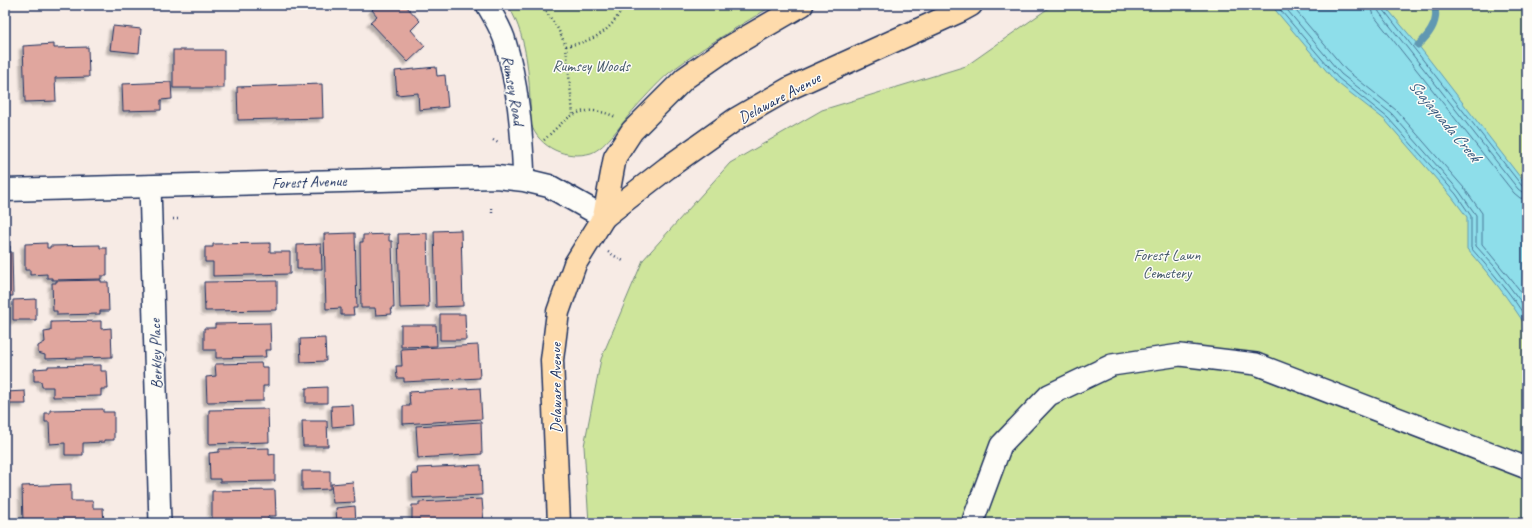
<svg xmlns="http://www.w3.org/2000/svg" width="1532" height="528" font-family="Caveat,sans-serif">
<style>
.green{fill:#cee59b;stroke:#748a7c}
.water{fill:#8edeea;stroke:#6098b2}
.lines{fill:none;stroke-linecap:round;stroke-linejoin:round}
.shore{stroke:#497596;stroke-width:1}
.stream{stroke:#6098b2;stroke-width:7}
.building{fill:#e0a69e;stroke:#1b2f5e;filter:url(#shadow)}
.street-casing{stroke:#1b2f5e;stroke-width:24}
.secondary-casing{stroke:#1b2f5e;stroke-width:25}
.primary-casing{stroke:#1b2f5e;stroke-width:25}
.path{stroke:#1b2f5e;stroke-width:2.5;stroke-dasharray:1 3;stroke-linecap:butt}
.street{stroke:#fdfcf7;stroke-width:21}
.secondary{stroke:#fdfcf7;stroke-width:22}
.primary{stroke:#fedbac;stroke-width:22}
.labels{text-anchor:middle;stroke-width:3;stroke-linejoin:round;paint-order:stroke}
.park-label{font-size:16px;fill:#485c6d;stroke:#fdfcf7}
.street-label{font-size:16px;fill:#1b2f5e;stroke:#fdfcf7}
.water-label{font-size:17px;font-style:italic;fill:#385b81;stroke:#fdfcf7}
</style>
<defs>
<filter id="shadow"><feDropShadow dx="-3.5" dy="3.5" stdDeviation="1" flood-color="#0004"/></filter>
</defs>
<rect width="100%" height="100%" fill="#f7ebe5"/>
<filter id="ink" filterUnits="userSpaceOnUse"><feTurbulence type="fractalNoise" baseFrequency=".025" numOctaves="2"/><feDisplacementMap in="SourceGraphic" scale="8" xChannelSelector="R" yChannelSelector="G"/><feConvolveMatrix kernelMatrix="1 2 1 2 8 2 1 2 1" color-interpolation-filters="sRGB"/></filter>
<g filter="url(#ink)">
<g class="green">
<path d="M508,5H774C742,24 705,46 674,69C662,78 646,96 635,108C624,120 606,148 591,153C567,160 539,148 531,124C529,83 530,42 508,5Z"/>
<path d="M1053,5H1527V523H589L584,446L601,359L643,260L730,163L822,110L966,66Z"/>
</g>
<path class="water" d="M1271,5H1384L1418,45L1527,186V328C1510,300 1489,274 1467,249V217L1452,197L1385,120L1335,81Z"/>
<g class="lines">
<g class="shore">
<path d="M1276,5L1338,78L1388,118L1456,194L1471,216V248C1491,271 1512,294 1527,320"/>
<path d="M1283,5L1341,74L1392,114L1459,191L1476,215V246L1494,266L1527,310"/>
<path d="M1291,5L1346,70L1396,110L1464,188L1482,213V244L1527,299"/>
<path d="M1371,5L1374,16L1514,193L1520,198L1527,199"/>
<path d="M1377,5L1379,12L1518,189L1522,192L1527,193"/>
<path d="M1382,5L1383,9L1522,186L1527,188"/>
</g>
<path class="stream" d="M1418,45C1429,35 1440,21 1434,5"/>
</g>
<g class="building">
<path d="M377,5H405L420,21L411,30L425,46L408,62L370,22L377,16L372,10Z"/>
<path d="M113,26L141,29L139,53L110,50Z"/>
<path d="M54,44V48L88,47L89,77L55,78L56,101L25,102L23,46Z"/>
<rect x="173" y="50" width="51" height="38"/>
<path d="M436,67L437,76L445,75L448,107L419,110L418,93L397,95L395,71Z"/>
<path d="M171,82L172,99L161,100V110L123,111L122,84Z"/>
<path d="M322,84L323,118L238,120L237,87Z"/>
<path d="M461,230L463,306L436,307L434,231Z"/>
<path d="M355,233L357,308H353L354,315H341V308L326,309L324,234Z"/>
<path d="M427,233L429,307L400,308L398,234Z"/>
<path d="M389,234V241H392L394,308H391L392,314L376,315L375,308H361L360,242H363V235Z"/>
<path d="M47,243V248H50V246L100,245V248H107V276H101V279L52,280V278H47V274L30,275V270H25V244Z"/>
<path d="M270,243V252H290V274L213,276V262H205V247H213V244Z"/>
<path d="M321,244L322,269H297V245Z"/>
<path d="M5,246H10V252H12L13,296H5Z"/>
<path d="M101,280V282H108L109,311H100V314L57,315V311H53L52,283H56V281Z"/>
<path d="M277,281V310L205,311L204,282Z"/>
<path d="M36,299V320H13V300Z"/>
<path d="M440,314H465L466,340H440Z"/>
<path d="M101,321V329L111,328L112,357L45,359V355L38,353V346L45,342L44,332L51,331V322Z"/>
<path d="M270,323L271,350H265L266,357L216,358V350H204V328H215V324Z"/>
<path d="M401,325H436L437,346L401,347Z"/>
<path d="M5,337H6L7,363H5Z"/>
<path d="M325,338L326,361L301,362L300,339Z"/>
<path d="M478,345L480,378L404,382V378H397L396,366H402L401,349Z"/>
<path d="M261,363L262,367H268V386H263V401L207,402L206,377L216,376L215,364Z"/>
<path d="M101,365V371H107L108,389H101V396L53,397V387H42L41,381H34V369L48,368V366Z"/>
<path d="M327,387V403H306V388Z"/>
<path d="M480,388L482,419L403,424V406H410L409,392Z"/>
<path d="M5,389H6V392L25,391L26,404H5Z"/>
<path d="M353,405L354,425L332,427L331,406Z"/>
<path d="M5,407H8L9,431H5Z"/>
<path d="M103,409V412H114V440H104V442L83,443V455H65V443L50,444L49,422H45V413H50V410Z"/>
<path d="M268,409L269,442L209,444V410Z"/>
<path d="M302,421H327L328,446H303Z"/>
<path d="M481,422L482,454L418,458L416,426Z"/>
<path d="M269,448V455L275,454V481L220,482V479H210L209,453L219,452V449Z"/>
<path d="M481,465L482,495L413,498L412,474H418L417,468Z"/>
<path d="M302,471H330V489L302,490Z"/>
<path d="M353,482L355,502L333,503L331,484Z"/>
<path d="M71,484V501H93V508H103L104,523H23L22,486Z"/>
<path d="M275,490L276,516H268V523H212V491Z"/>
<path d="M482,499L484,523H419V519L412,520V505H419V502Z"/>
<path d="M355,506L356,523H337L336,508Z"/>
</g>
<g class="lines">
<g class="street-casing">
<g id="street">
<path d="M487,5C493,15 500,27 504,38C518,83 522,132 524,180"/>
<path d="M150,186L160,523"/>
<path d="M974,523V518L1001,445L1049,395L1112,365L1180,355L1256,364L1527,468"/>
</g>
</g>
<g class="secondary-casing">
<path id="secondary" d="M5,190L496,177L524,180L549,186L604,217"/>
</g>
<g class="primary-casing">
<g id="primary">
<path d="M604,217L615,157L632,131L685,78L728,48L802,5"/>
<path d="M559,523L552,360L558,312L575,264L604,217L667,168L736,119L790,88L960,11L971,5"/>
</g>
</g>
<g class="path">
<path d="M541,5L557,27L566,46L573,114"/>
<path d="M566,46C594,41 611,32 624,5"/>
<path d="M493,140L500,144"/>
<path d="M544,140C559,126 571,109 594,111C602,112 608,113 615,117"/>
<path d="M492,208V213"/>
<path d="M173,219H180"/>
<path d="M608,252L625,262"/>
</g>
<use href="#street" class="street"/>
<use href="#secondary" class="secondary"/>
<use href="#primary" class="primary"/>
</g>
</g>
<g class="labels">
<g class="park-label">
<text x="591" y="71">Rumsey Woods</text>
<text x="1167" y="260">Forest Lawn<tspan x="1167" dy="18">Cemetery</tspan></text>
</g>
<g class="street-label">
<text transform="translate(514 90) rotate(80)" y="6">Rumsey Road</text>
<text transform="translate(779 97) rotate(-28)" y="6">Delaware Avenue</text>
<text transform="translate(309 181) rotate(-2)" y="6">Forest Avenue</text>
<text transform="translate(155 354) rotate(-92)" y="6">Berkley Place</text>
<text transform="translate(555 388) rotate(-90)" y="6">Delaware Avenue</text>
</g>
<g class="water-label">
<text transform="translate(1445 120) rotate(50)" y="6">Scajaquada Creek</text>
</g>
</g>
<rect width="1532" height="528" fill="none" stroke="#fdfcf7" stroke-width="20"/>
<rect x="10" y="10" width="1512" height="508" fill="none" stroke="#1b2f5e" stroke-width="1.5" filter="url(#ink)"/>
</svg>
